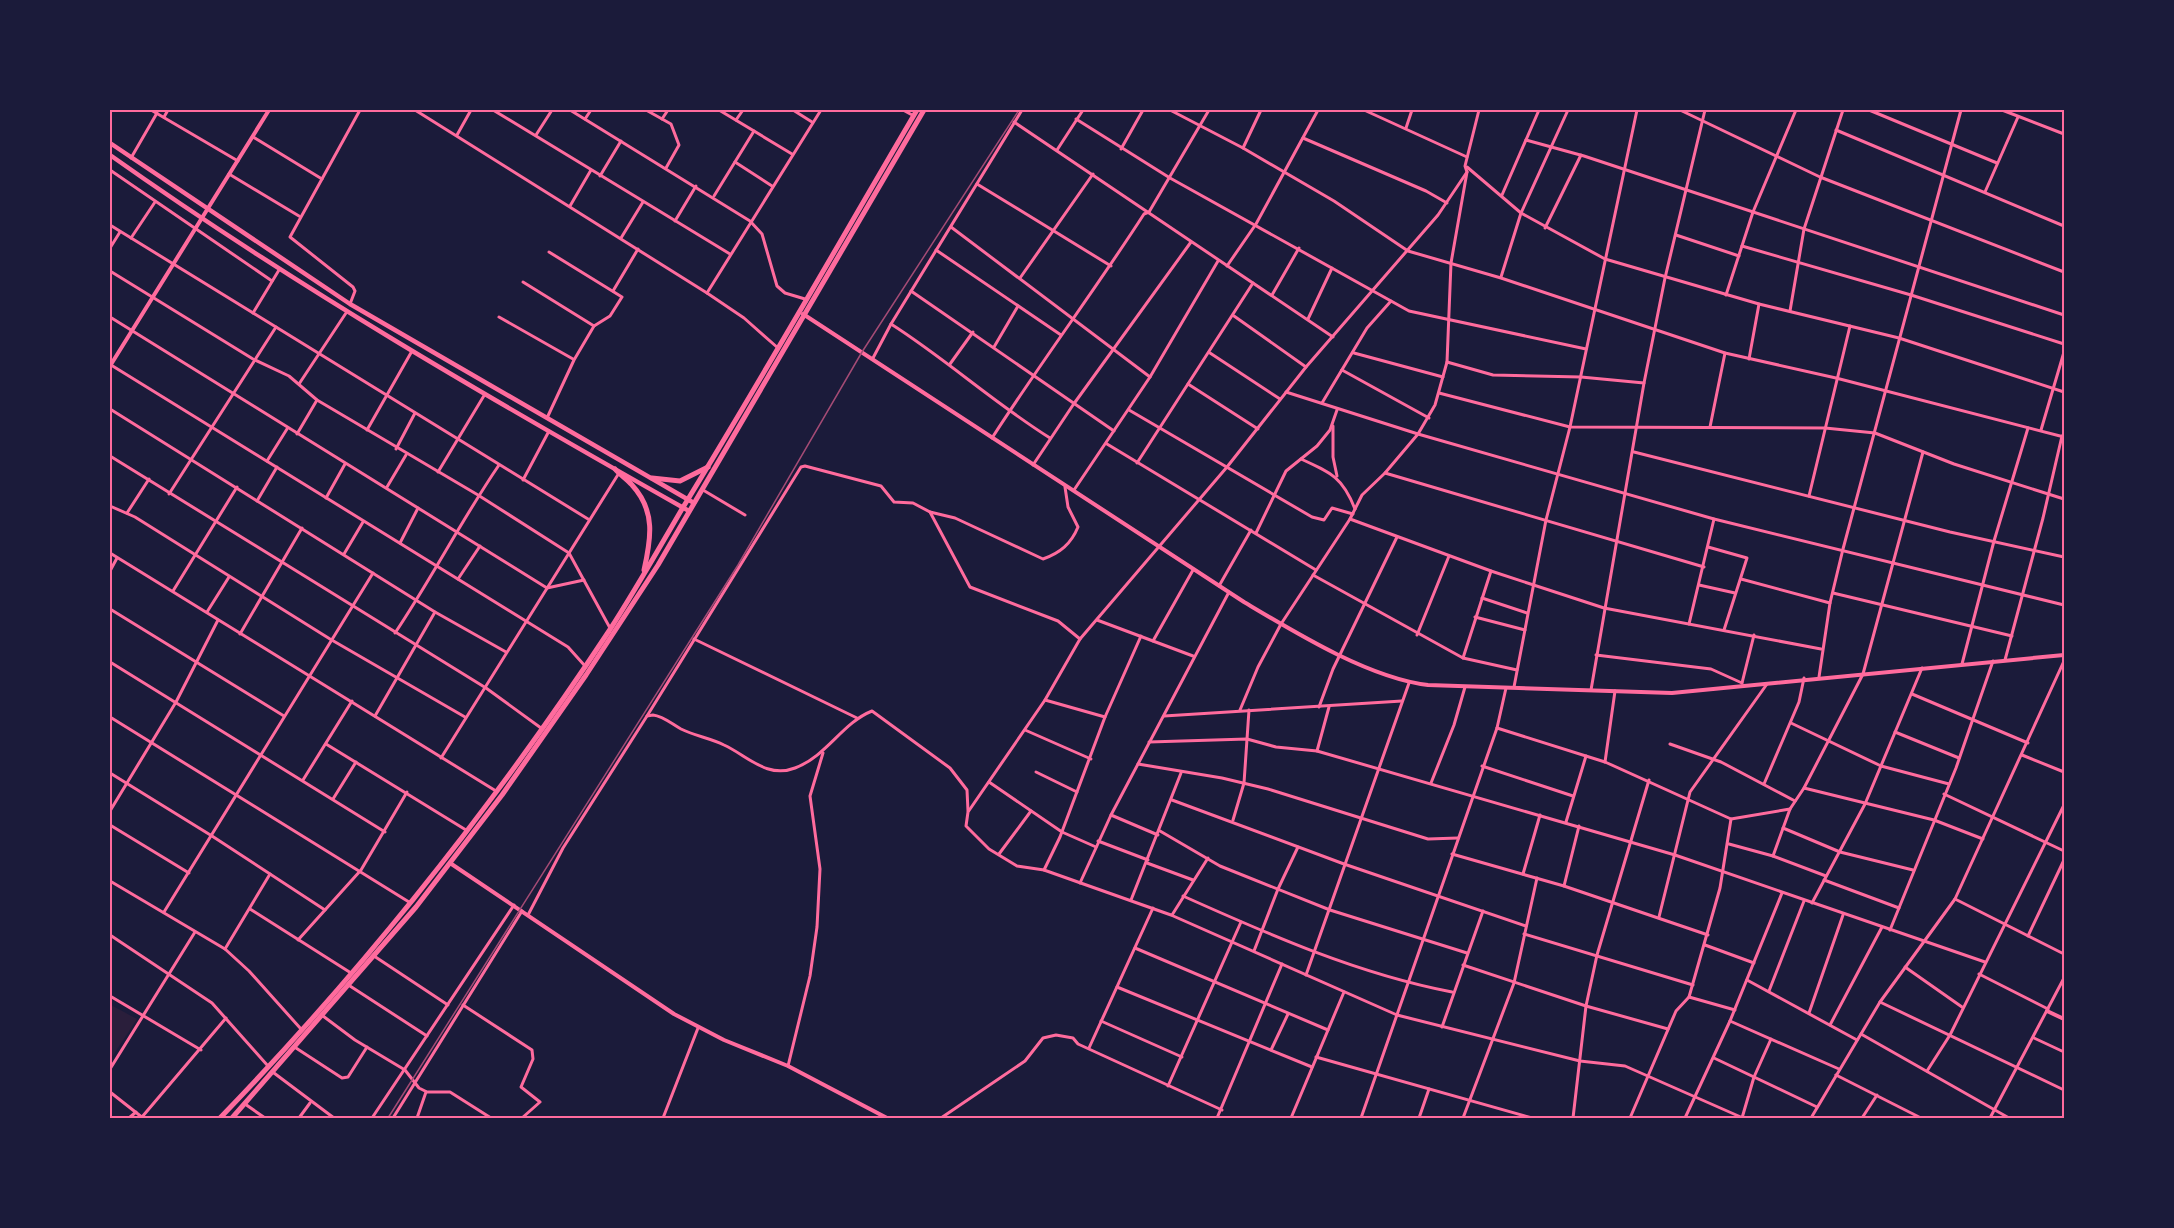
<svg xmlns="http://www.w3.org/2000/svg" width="2174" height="1228" font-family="'IBM Plex Sans',sans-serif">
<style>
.green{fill:#2a1e3b}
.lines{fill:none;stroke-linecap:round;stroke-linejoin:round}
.minor{stroke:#ff6b9d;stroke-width:3}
.tertiary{stroke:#ff6b9d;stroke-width:4}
.primary{stroke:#ff6b9d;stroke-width:4.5}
.trunk{stroke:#ff6b9d;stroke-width:5}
.rail{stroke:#a44b75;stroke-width:1.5}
.neatline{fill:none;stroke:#ff6b9d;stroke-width:2}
</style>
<rect width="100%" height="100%" fill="#1b1b3a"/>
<path class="green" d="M111,1005L137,1019L110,1060V1006Z"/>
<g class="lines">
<g class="minor">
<path d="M151,110L238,161"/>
<path d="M415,110L707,293L744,318L778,348"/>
<path d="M493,110L730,254"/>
<path d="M570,110L750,221L762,234L777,286L785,293L805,299"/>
<path d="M646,110L671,124L679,145L666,168"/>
<path d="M719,110L792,154"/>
<path d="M793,110L812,122"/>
<path d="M903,110L914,116"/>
<path d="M1170,110L1243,148L1334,201L1408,251L1501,278L1725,353L1836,378L2064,437"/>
<path d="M1364,110L1467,157"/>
<path d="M1680,110L1820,177L2064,272"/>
<path d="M1869,110L1997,163"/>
<path d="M2002,110L2064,134"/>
<path d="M164,117L168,110"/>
<path d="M585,119L591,110"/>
<path d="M662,119L668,110"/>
<path d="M1076,119L1170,178L1409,311L1586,349"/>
<path d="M736,120L743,110"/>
<path d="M1014,122L1333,337"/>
<path d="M1406,128L1412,110"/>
<path d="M1836,130L2064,226"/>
<path d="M457,135L471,110"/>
<path d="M536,135L552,110"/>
<path d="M253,137L322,179"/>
<path d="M1303,138L1426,191L1447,203"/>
<path d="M1526,140L1584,156L2064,315"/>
<path d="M1243,148L1261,110"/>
<path d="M1121,149L1143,110"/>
<path d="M1057,150L1083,110"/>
<path d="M131,158L157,113"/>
<path d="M735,162L772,186"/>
<path d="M1467,167L1521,213L1605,259L1759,304L1899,338L2064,392"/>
<path d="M110,170L272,281"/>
<path d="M1467,172L1438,215L1306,367L1227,467L1080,639L1045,700L968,812L966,826L989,849L1017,866L1044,870L1171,915L1397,1015L1580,1061L1625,1066L1743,1118"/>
<path d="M229,174L299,216"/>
<path d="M600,176L621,141"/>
<path d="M977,184L1111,266"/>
<path d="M1985,192L2018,117"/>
<path d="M1502,195L1539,110"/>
<path d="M714,196L754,131"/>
<path d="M570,206L591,170"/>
<path d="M675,221L696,186"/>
<path d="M110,225L588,519"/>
<path d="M951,227L1150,377"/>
<path d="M1545,228L1581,155"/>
<path d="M1676,235L1739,256"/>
<path d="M131,238L155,202"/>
<path d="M621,238L643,202"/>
<path d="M1742,246L1911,295L2064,344"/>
<path d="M110,248L120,232"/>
<path d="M936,250L1061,335"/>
<path d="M1227,266L1256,224L1318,110"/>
<path d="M110,271L253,359L289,376L317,400L478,495L569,553L610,628"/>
<path d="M1501,277L1521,213L1568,110"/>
<path d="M1020,278L1093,174"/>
<path d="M523,282L594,326"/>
<path d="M613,291L638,249"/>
<path d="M911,291L1114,431"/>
<path d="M707,293L821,110"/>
<path d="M1272,295L1299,248"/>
<path d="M1726,295L1753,212L1796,110"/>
<path d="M350,304L355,291L353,287L290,237L360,110"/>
<path d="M1790,311L1804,229L1843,110"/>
<path d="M253,313L279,270"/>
<path d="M1234,316L1306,367"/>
<path d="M110,317L547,588L584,580"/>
<path d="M499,317L573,359"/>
<path d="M1308,319L1332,268"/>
<path d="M891,324C946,359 994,403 1050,438"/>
<path d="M994,347L1018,306"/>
<path d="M1210,353L1280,399"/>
<path d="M1354,353L1443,377"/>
<path d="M873,358L891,324L1022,110"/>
<path d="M1749,359L1759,304"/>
<path d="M1447,362L1493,375L1581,377L1644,383"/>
<path d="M950,364L973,332"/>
<path d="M111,365L568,647L585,666"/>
<path d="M1342,370L1429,418"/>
<path d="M299,384L346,313"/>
<path d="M1188,384L1258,429"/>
<path d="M1286,392L1418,434L1714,519L2064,605"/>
<path d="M1439,393L1570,427L1825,428L1875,433L1954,464L2064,499"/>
<path d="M1322,403L1367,328L1391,301"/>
<path d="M110,409L435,612L506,652"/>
<path d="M1129,410L1312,517L1324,520L1332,508L1353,514"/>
<path d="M547,418L574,360L594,326L610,316L622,297L549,252"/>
<path d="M1333,426V457L1337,476"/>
<path d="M1710,427L1725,353"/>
<path d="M367,430L412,351"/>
<path d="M2041,430L2064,352"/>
<path d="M297,434L317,400"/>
<path d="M992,438C1041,362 1095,290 1144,214L1149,212L1209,110"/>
<path d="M1107,444L1316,570"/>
<path d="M396,449L415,413"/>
<path d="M1634,452L1950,532L2064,557"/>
<path d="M110,456L486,688L541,728"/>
<path d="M1301,459C1332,473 1343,478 1355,509"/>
<path d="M267,461L287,429"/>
<path d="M1137,463L1253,283"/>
<path d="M1033,465L1073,405L1191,242"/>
<path d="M438,472L485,394"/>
<path d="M1385,473L1704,567"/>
<path d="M523,480L549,431"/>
<path d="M387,487L406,455"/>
<path d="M703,490L745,515"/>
<path d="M1074,490L1150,377L1218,261"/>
<path d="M169,494L276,327"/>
<path d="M1809,496L1850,326"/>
<path d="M326,498L345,464"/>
<path d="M257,501L277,467"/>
<path d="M110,506L135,517L330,639L465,717"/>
<path d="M930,512L955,518L1043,559C1060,553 1071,544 1078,527L1068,507L1065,487"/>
<path d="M127,513L149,479"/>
<path d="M1350,519L1491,571L1604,608L1821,649"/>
<path d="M1256,533L1286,471L1317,446L1330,430L1337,410"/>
<path d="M400,543L418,508"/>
<path d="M1708,547L1747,558L1724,630"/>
<path d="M110,553L496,791"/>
<path d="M344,554L363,522"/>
<path d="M110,571L117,558"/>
<path d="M1313,575L1463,658L1517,670"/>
<path d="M458,579L480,546"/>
<path d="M1741,579L1830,603"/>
<path d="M1699,585L1735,593"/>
<path d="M1219,586L1251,530"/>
<path d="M173,591L237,487"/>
<path d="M1833,593L2012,636"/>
<path d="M1482,598L1527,613"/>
<path d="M110,609L284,716"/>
<path d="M207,612L229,577"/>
<path d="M1475,617L1525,630"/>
<path d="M1097,620L1193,656"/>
<path d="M1689,624L1714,519"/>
<path d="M395,633C432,578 462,519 499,465"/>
<path d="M240,634L302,528"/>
<path d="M1417,635L1449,556"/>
<path d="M694,639L857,718"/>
<path d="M1153,641L1193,570"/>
<path d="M1596,655L1711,669L1742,683"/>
<path d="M1463,658L1491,571"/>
<path d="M2005,660L2043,518L2062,436"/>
<path d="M110,662L385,832"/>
<path d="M1962,664L1994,541L2028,428"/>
<path d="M1819,677L1830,603L1843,549L1961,110"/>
<path d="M1742,683L1754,635"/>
<path d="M1514,687L1546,520L1570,427L1637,110"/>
<path d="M1591,690L1644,383L1665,278L1705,110"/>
<path d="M1912,694L2028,743"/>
<path d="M1045,700L1105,717"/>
<path d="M1319,707L1333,669L1397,537"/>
<path d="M1240,710L1258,667L1281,624L1350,519L1362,495L1385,473L1418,434L1435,405L1447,362L1451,263L1467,172L1465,166L1479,110"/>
<path d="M375,716L435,612"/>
<path d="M647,716L801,467L805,466L881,486L894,502L913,503L930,512L970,587L1058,621L1080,639"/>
<path d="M1164,716L1402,701"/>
<path d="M110,717L409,902"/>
<path d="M1791,723L1881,766L1949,784"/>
<path d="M1497,728L1605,762L1731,819L1790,809"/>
<path d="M1025,730L1091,759"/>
<path d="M1895,732L1959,758"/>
<path d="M1149,742L1247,739L1276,747L1317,751L1675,855L1985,962"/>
<path d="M326,744L466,830"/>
<path d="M1670,744L1721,762L1795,801"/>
<path d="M1317,751L1329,707"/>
<path d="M2022,755L2064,772"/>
<path d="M441,758L619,473"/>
<path d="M1605,762L1615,691"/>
<path d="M1138,764L1222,778L1268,789L1428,839L1458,838"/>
<path d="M1482,766L1573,796"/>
<path d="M1036,772L1077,792"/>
<path d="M110,773L212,836L325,910"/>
<path d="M303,780L352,701"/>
<path d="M989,782L1062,832L1096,847"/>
<path d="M1431,783L1454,725L1465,687"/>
<path d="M1764,784L1799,702L1804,678"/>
<path d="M1804,788L1934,820L1983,839"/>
<path d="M1944,794L2064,851"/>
<path d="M333,799L356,762"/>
<path d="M1172,800L1344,864L1526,926"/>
<path d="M110,811L176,702L218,620"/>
<path d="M1111,815L1158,835"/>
<path d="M1233,820L1244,783L1249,710"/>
<path d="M1566,822L1586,756"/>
<path d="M110,825L189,873"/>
<path d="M1783,828L1840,852L1913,870"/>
<path d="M1160,831L1220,866L1330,910L1467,953"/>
<path d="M1098,841L1148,860"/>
<path d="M1729,844L1773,856L1826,876"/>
<path d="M999,854L1031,811"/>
<path d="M1452,854L1564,886L1708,935"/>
<path d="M1773,856L1790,809L1804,788L1863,674L1923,452"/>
<path d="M1147,863L1193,880"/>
<path d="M1044,870L1060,837L1105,717L1141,636"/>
<path d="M1523,874L1540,815"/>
<path d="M1824,880L1899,908"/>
<path d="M110,881L225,949L249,971L301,1029"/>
<path d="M1080,883L1111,815L1229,592"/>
<path d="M1564,886L1579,826"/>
<path d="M1183,896C1270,935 1358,974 1452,992"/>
<path d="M1955,899L2064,954"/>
<path d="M1131,900L1181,773"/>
<path d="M1812,903L1865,804L1922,668"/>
<path d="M250,909L351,973"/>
<path d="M164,912L373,573"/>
<path d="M528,915L563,848L647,716L653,715C663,716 672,724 681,729C695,736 710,738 724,745C748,756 767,779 795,768C827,756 842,723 872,711L950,768L967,790L968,811"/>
<path d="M1172,915L1208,858"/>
<path d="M1659,917L1690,792L1767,684"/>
<path d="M1890,930L1956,768L1993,661"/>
<path d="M1524,934L1693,985"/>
<path d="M110,935L212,1003L268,1066"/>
<path d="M2028,936L2064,860"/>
<path d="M298,940L361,870L407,792"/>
<path d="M1705,945L1754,963"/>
<path d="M1135,948L1328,1030"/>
<path d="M225,949L270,874"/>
<path d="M1254,951L1278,889L1298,847"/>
<path d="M374,956L448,1005"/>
<path d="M1463,965L1586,1006L1668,1029"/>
<path d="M1905,967L1962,1007"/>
<path d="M1979,974L2048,1009"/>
<path d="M1306,975L1409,683"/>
<path d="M1747,980L1857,1040"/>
<path d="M350,986L427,1036"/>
<path d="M1117,987L1312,1067"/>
<path d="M1769,991L1804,901"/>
<path d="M110,996L201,1050"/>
<path d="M1689,997L1735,1010"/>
<path d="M1880,1002L2064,1090"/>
<path d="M463,1005L532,1050L533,1059L521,1087L540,1102L522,1118"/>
<path d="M1809,1013L1843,915"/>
<path d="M323,1016L355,1040L405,1070L419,1088L427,1092H450L491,1118"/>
<path d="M1101,1021L1182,1057"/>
<path d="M1730,1021L1839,1069"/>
<path d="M1830,1025L1882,927"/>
<path d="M1442,1027L1483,911"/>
<path d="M1861,1034L2009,1118"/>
<path d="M2034,1038L2064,1052"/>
<path d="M296,1048L342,1078L348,1077L367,1047"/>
<path d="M1089,1048L1153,908"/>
<path d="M1271,1050L1288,1014"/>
<path d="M1316,1057L1532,1118"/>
<path d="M1714,1058L1817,1107"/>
<path d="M788,1066L810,976L817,927L820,869L810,796L823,753"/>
<path d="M110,1069L195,932"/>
<path d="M1927,1071L1950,1035L2064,805"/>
<path d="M274,1073L334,1118"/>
<path d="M1836,1075L1921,1118"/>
<path d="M1168,1086L1241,922"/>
<path d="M110,1092L143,1118"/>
<path d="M245,1104L265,1118"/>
<path d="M142,1117L226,1018"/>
<path d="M129,1118L136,1112"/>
<path d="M299,1118L310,1103"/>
<path d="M372,1118L514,905"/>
<path d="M393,1118L522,911"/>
<path d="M417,1118L426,1092"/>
<path d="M663,1118L698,1028"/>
<path d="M941,1118L1025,1061L1043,1038L1056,1035L1073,1038L1078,1044L1222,1110"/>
<path d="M1217,1118L1282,964"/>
<path d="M1291,1118L1344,992"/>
<path d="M1361,1118L1497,728L1506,688"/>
<path d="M1419,1118L1429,1089"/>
<path d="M1463,1118L1514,983L1537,878"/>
<path d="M1573,1118L1586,1006L1597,955L1649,780"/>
<path d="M1630,1118L1676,1011L1689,997L1720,888L1731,819"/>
<path d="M1685,1118L1730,1021L1782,893"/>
<path d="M1742,1118L1754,1077L1771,1039"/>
<path d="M1811,1118L1880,1002L1955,899L2064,661"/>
<path d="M1862,1118L1877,1095"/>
<path d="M1990,1118L2064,978"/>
</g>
<g class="tertiary">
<path d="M803,314L1244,602C1296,633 1369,678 1428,685L1672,693L2064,655"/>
<path d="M110,366L269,110"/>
<path d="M450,863L674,1014L724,1040L788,1066L887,1118"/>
<path d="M2047,1011L2064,1019"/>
</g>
<g class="primary">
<path d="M110,143L350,304L694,503"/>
<path d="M110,155C295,286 492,400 689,511"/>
</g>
<g class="trunk">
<path d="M615,469C620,475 627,479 632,485C656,511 651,539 644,570"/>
<path d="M652,478L680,481L708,467"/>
<path d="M220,1118C364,969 495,804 609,631C635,591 658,550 682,509C763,377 839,243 917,110"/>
<path d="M232,1118L416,907L502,795L586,675L658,565L924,110"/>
</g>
<path class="rail" d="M388,1118L738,565L862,352L1019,110"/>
</g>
<rect width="2174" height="1228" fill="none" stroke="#1b1b3a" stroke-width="222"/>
<rect x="111" y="111" width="1952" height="1006" class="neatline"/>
</svg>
